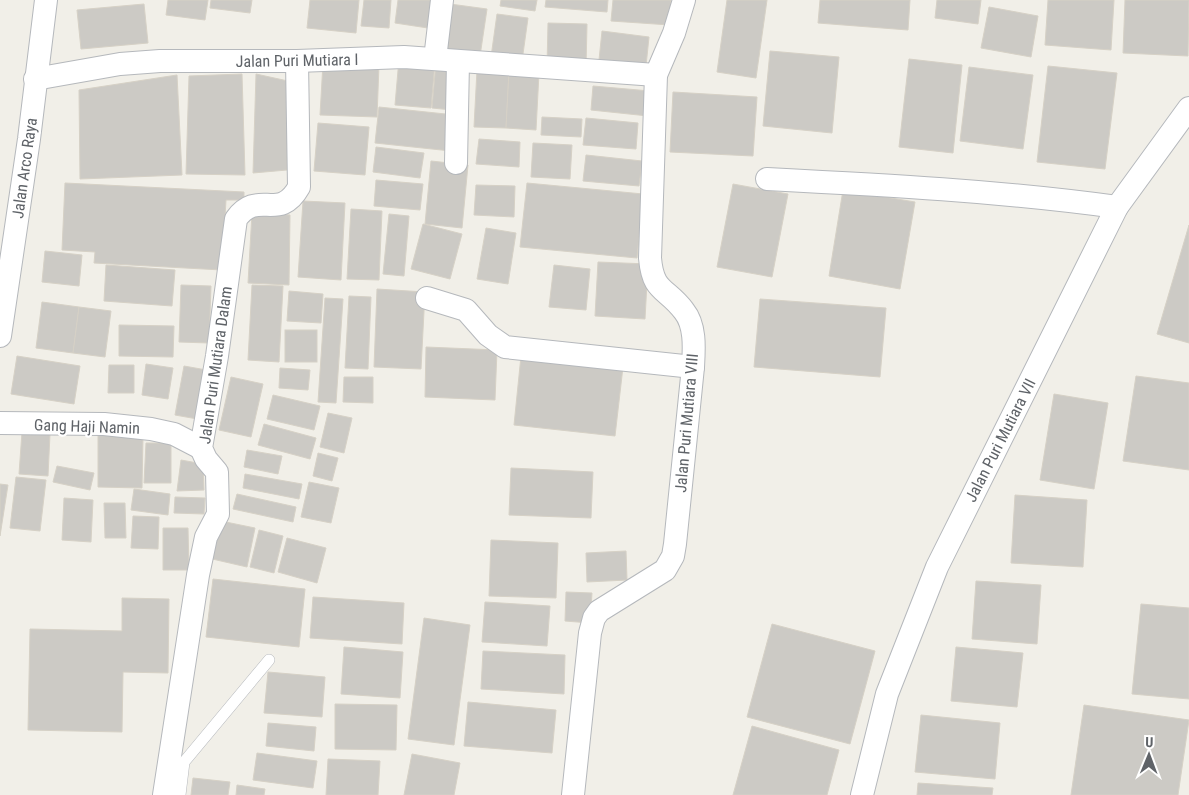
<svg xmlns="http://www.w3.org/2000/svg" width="1189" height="795" font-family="'Roboto Condensed',sans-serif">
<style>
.building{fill:#cccac5;stroke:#d6d1c6}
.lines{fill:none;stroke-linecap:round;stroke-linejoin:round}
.service-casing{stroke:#b5b8bc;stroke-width:12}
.minor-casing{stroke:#b5b8bc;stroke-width:24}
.service{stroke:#fff;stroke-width:11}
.minor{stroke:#fff;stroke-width:22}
.labels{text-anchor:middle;stroke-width:4.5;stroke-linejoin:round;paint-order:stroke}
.street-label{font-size:16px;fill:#5f6368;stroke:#fff}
</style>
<rect width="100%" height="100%" fill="#f1efe8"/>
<g class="building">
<path d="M168,0H208L205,20L166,15Z"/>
<path d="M211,0H252L250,13L210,8Z"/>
<path d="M310,0H359L356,33L307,28Z"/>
<path d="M364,0H391L389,28L361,26Z"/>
<path d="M398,0H432L428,28L395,23Z"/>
<path d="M501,0H537L535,11L500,6Z"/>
<path d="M546,0H608L607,12L545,7Z"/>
<path d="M613,0H671L670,25L611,21Z"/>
<path d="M727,0H767L756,78L717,72Z"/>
<path d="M820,0H910L908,30L818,23Z"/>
<path d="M937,0H981L978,24L935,18Z"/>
<path d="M1048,0H1114L1111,50L1045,45Z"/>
<path d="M1125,0H1189L1188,56L1123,53Z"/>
<path d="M144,4L148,43L81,49L77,10Z"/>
<path d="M450,4L487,9L480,56L443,51Z"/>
<path d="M989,7L1038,16L1031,57L981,48Z"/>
<path d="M497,14L528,18L522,61L491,57Z"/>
<path d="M548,23L587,24L586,67H547Z"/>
<path d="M602,31L649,37L646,66L599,60Z"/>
<path d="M770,51L839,57L832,133L763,126Z"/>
<path d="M399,59L435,62L431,108L395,105Z"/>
<path d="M909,59L962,65L953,153L899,147Z"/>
<path d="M436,62L457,64L452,110L432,108Z"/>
<path d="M323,63L379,65L377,117L320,115Z"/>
<path d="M1048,66L1117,73L1105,169L1037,162Z"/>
<path d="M969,67L1033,75L1023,149L960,141Z"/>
<path d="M477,70L509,71L506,128L474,127Z"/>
<path d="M509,71L539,73L536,130L506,128Z"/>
<path d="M242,74L245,175L186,174L189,76Z"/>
<path d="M256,74L288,81L287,170L253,173Z"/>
<path d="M177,75L182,175L80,179L79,90Z"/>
<path d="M593,86L650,91L648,116L591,110Z"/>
<path d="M673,92L757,97L753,156L670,152Z"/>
<path d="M379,107L455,115L451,151L375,143Z"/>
<path d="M542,117L582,119L581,137L541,135Z"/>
<path d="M586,118L638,123L636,149L583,145Z"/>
<path d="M318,123L369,127L365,175L314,171Z"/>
<path d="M479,139L520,142L519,167L476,164Z"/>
<path d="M533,143L572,145L570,179L531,177Z"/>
<path d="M376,147L424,153L420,178L373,172Z"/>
<path d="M586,155L642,161L639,186L583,181Z"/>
<path d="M431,161L468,165L462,228L425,224Z"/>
<path d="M376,180L423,184L420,210L374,206Z"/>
<path d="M65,183L244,192V200H226L222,270L94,263L95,252L62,250Z"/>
<path d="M527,183L643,194L637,258L520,247Z"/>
<path d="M733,184L788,194L772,277L717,267Z"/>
<path d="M476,185L515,186L514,217L474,215Z"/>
<path d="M843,190L915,202L900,289L829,276Z"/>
<path d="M303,201L345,203L341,280L298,277Z"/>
<path d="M351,209L382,211L379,280L347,279Z"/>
<path d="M252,213L290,215L289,285L248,283Z"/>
<path d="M389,214L409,216L404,276L383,274Z"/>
<path d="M423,224L462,234L450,279L411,269Z"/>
<path d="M1189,225V343L1157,334Z"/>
<path d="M486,228L516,233L508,284L477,279Z"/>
<path d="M45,251L82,255L79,286L42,282Z"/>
<path d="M598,262L648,264L645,319L595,316Z"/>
<path d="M106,265L175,270L172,306L104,301Z"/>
<path d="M554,265L590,269L586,310L549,307Z"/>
<path d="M181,285L211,286L209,343L179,342Z"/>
<path d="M252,285L283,286L279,362L248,360Z"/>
<path d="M377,289L425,292L421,369L374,367Z"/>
<path d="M289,291L323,294L321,323L287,321Z"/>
<path d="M349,296L371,297L368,369L345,368Z"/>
<path d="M325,298L343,299L336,403L318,402Z"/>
<path d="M760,299L886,308L880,377L754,367Z"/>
<path d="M42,302L79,307L73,353L36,348Z"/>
<path d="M79,307L111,311L105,357L73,353Z"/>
<path d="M119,325L174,326L173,357L119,356Z"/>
<rect x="285" y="330" width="32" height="32"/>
<path d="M426,347L497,350L495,400L425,397Z"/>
<path d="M17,356L80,366L74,404L11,394Z"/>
<path d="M521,356L623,367L615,436L514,425Z"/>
<path d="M146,364L173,368L168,399L142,395Z"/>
<path d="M109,365H134V393H108Z"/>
<path d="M184,366L212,371L203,420L175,415Z"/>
<path d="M280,368L310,370L308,390L279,388Z"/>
<path d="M1136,376L1189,383V470L1123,461Z"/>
<path d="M231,377L263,384L251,437L219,430Z"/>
<path d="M344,377H373V403L343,402Z"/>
<path d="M1054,394L1108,403L1094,489L1040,480Z"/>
<path d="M273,395L320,406L314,430L267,419Z"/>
<path d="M328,413L352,418L344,453L320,447Z"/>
<path d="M264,424L316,438L310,459L258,445Z"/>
<path d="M22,432L50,434L48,476L19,474Z"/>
<path d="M98,435L143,436L142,488L98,487Z"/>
<path d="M146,443H171V483H144Z"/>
<path d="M247,450L282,456L278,474L244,467Z"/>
<path d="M318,453L338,458L332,481L313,476Z"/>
<path d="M181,460L203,464L204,490L177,491Z"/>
<path d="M57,466L94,473L90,490L53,482Z"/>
<path d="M511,468L593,472L591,518L509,515Z"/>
<path d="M245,474L302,484L299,499L243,488Z"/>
<path d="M16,477L46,480L40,531L10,528Z"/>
<path d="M309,482L339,488L331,523L301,517Z"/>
<path d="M0,484L8,485L0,536Z"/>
<path d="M134,489L170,494L168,515L131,510Z"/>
<path d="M237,494L296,507L293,522L233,509Z"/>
<path d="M1015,495L1087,500L1083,567L1011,563Z"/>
<path d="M175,497L205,498L204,514L174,513Z"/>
<path d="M64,498L93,500L91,542L62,540Z"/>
<path d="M104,503H125L126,538H105Z"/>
<path d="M133,516L159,517L158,549L131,548Z"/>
<path d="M216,520L255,528L247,567L208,558Z"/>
<path d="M163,528H188L189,570H163Z"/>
<path d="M259,530L283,536L274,573L250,567Z"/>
<path d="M287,538L326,548L317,583L278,572Z"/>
<path d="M491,540L558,543L556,598L489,596Z"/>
<path d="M626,551L627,580L587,582L586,553Z"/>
<path d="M213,579L305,589L299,647L206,637Z"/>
<path d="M976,581L1041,585L1037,644L972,639Z"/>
<path d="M566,592L592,593L590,623L565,621Z"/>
<path d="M313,597L404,603L402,644L310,638Z"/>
<path d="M122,598L169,599L168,673L123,672L122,732L28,730L30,629L122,631Z"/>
<path d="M485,602L550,606L547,646L482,642Z"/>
<path d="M1141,604L1189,608V699L1132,694Z"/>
<path d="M424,618L470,625L454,745L408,739Z"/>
<path d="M772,624L875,651L850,744L747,717Z"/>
<path d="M344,647L403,652L400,698L341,694Z"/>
<path d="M956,647L1023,653L1017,707L951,701Z"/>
<path d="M483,651L565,655L564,694L481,689Z"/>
<path d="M268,672L325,677L322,717L264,713Z"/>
<path d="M468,702L556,710L552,753L464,746Z"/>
<path d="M335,704L397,705L396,750L335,749Z"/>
<path d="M1084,705L1189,720L1178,795H1071Z"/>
<path d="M921,715L1000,723L995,779L915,772Z"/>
<path d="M268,723L316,727L314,751L266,746Z"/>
<path d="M752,726L839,750L827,795H733Z"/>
<path d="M257,753L317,761L313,788L253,780Z"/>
<path d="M412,754L460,763L454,795H404Z"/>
<path d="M328,759L380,761L378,795H326Z"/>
<path d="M193,778L230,782L228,795H191Z"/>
<path d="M918,783L993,788L992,795H917Z"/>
<path d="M237,785L265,789L264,795H236Z"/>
</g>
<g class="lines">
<g class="service-casing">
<path id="service" d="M180,795L184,762L269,660"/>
</g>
<g class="minor-casing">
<g id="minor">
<path d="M435,59L442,0"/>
<path d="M35,79L120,64L160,61H297L404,57L656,75"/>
<path d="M456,163L458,62"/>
<path d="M767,179C884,185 1001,191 1117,207"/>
<path d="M427,298L466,310L488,335L505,347L693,367"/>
<path d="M0,336L29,139L46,0"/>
<path d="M0,423L104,424L151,429L174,434L201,448"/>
<path d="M164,795L198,575L206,537L218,514L217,472L206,459L201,448L217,356L236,219C258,188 279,223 299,187L297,61"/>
<path d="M573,795L590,633L594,618L599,611L665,570L673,556L675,544L693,367C694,349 696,326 684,311C666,287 653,293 650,258L656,75L674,33L684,0"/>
<path d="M862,795L887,694L937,567L1117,207L1189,108"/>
</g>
</g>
<use href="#service" class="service"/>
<use href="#minor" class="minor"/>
</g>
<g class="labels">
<g class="street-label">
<text transform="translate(297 60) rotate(-1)" y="6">Jalan Puri Mutiara I</text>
<text transform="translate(24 168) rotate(-82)" y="6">Jalan Arco Raya</text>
<text transform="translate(215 365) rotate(-82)" y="6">Jalan Puri Mutiara Dalam</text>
<text transform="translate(686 423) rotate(-85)" y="6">Jalan Puri Mutiara VIII</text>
<text transform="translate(87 426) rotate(2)" y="6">Gang Haji Namin</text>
<text transform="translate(1000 440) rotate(-63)" y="6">Jalan Puri Mutiara VII</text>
</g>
</g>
<g transform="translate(1149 755) rotate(1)" stroke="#ffffff" stroke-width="4" paint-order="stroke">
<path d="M0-4L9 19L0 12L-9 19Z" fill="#5f6368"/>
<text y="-8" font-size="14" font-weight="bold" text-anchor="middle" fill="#5f6368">U</text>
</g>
</svg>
